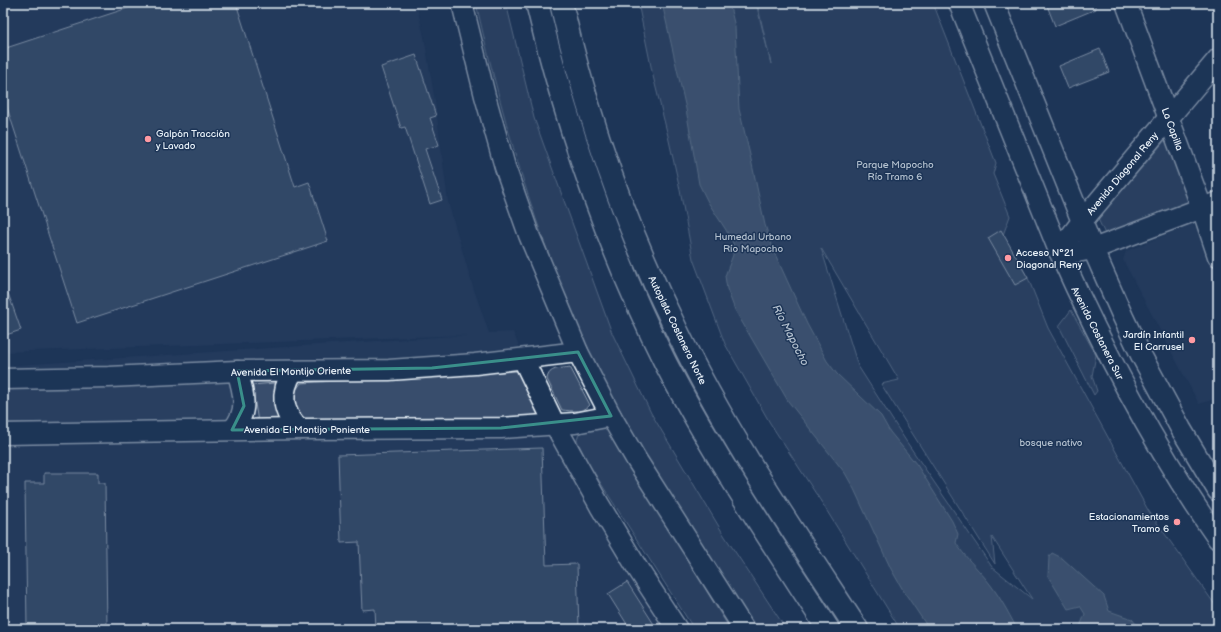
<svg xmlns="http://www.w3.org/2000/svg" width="1221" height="632" font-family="'Balsamiq Sans',sans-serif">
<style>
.built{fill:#2a4162}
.green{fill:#374d6c;stroke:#909fb2;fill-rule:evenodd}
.water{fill:#5d7089;stroke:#95a4b5}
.building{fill:#495e7a;stroke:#e8f1f8}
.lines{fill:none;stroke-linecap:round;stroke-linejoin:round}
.minor-casing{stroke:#e8f1f8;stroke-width:23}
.highway-casing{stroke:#e8f1f8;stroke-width:25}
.minor{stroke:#1d3557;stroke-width:20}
.highway{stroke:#1d3557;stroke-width:22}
.marked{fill:none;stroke:#3a8f8a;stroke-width:3;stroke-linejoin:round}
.poi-dot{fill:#ff9aa2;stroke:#1d3557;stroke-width:1.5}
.labels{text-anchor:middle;stroke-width:3;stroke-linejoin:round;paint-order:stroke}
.street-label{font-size:10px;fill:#e8f1f8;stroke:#1d3557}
.poi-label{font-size:10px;fill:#e8f1f8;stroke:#1d3557;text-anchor:start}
.park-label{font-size:10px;fill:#b3c0ce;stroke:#1d3557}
.water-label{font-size:11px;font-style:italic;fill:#b7c4d1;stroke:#1d3557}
</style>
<rect width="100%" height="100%" fill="#1d3557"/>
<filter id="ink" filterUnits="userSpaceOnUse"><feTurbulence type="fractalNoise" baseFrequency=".025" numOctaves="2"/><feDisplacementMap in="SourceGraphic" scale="8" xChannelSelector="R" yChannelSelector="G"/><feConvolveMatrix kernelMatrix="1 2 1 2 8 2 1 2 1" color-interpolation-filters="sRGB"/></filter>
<g filter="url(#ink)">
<g class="built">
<path d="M3,3H416L424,37L435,101L448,202L472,284L489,333L513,332L555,434L672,629H3V366L468,335L3,352Z"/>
<path d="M1192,224L1199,229L1218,282V398L1199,404L1123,260L1126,251Z"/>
</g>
<g class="green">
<path d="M476,3H506L534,118L612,333L651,413L724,535L786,629H753C725,584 697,539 669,494C645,456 622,419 602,380C544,261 505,132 476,3Z"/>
<path d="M638,3H756L771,64L757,3H933L996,163L993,174L1010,216L1003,235L1028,278L1048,328L1148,510L1218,609V629H900L822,503L770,423L725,344L693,259L679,185L668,136L653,76ZM821,248L899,380L881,384L995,564L992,537L1032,599L992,567L906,441L858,366Z"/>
<path d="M1167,138L1190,204L1105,234L1098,219Z"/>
<path d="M1071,310L1096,355L1092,376L1097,391L1094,395L1059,326Z"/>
<path d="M570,367L590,405C583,413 572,411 562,410L547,379C549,367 560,369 570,367Z"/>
<path d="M519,371L542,416L532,420H299L294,393L301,383Z"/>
<path d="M227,380L231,384L238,409L229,420L219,422L3,423V386Z"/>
<path d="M275,383L280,422H258L252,385Z"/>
<path d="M610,425L715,605L730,629H694L586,460L577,440L580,430Z"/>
</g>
<g class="water">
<path d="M662,3H729L735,27L739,109L750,155L765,225L775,254L807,324L827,361L837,374L881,416L890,432L917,465L952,521L958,534L956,543C964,556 976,567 986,579C999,595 1007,610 1017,629H929L903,590L891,569L854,489L845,473L788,401L735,310L727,289L725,276L733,255V243L726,230L708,202L699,184L686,109Z"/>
<path d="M1052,553L1062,558L1104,596L1109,611L1132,619L1140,629H1079L1085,614L1080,606L1068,609L1048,576L1049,557Z"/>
</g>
<g class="building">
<path d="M143,3H236L295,187L309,182L328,241L77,323L3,95V49Z"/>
<path d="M1046,3H1094L1096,9L1055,26Z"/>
<path d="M1100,49L1109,72L1068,88L1059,66Z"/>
<path d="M416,55L436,116L430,118L439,145L425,149L442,200L430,204L405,127L401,128L381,67Z"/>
<path d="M1001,230L1028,278L1015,285L988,238Z"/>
<path d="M8,293L21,330L3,336V294Z"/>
<path d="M542,448L546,565L577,564L579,629H376L375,609L362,610L359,542L341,543L338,455Z"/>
<path d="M44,473H98V483H105L107,629H27L25,483H44Z"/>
<path d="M627,582L657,629H630L608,594Z"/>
</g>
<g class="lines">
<g class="minor-casing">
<g id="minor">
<path d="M462,3L485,96L505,167L529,235L578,352L611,416L636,459L744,629"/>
<path d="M959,3L1059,251C1104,351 1155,449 1218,539"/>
<path d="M994,3L1093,249L1123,317L1141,355L1181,429L1218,491"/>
<path d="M1126,3L1202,208L1218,256"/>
<path d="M1059,251L1083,220L1218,59"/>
<path d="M1059,251L1077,252L1093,249L1218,202"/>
<path d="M523,359L555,425L600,506L636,566L677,629"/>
<path d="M293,371C280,392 281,413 300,429"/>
<path d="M3,379L109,377L237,371L389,370L475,364L578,352"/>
<path d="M232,430C249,413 244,392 237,371"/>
<path d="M3,434L300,429L501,428L575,423L611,416"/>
</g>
</g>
<g class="highway-casing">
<g id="highway">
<path d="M537,3C567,128 608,249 666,364C714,456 772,542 828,629"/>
<path d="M561,3C587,115 625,226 676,329C727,435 793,531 857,629"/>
</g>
</g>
<use href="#minor" class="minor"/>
<use href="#highway" class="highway"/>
</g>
</g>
<path d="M0 0H1221V632H0ZM578,352L611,416L501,428L232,430L244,406L237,371L432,368Z" fill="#1d3557" fill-opacity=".55" fill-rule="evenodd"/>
<path class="marked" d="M578,352L611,416L501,428L232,430L244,406L237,371L432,368Z"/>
<g class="poi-dot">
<circle cx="148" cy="139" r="4"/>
<circle cx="1008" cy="258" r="4"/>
<circle cx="1192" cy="340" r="4"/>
<circle cx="1177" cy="522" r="4"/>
</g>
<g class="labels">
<g class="street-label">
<text transform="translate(1173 129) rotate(70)" y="4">La Capilla</text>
<text transform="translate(1122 173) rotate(-50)" y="4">Avenida Diagonal Reny</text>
<text transform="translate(678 330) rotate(64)" y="4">Autopista Costanera Norte</text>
<text transform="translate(1098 333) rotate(63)" y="4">Avenida Costanera Sur</text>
<text transform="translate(291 371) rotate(-1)" y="4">Avenida El Montijo Oriente</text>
<text x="307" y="433">Avenida El Montijo Poniente</text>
</g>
<g class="poi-label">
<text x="156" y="137">Galpón Tracción<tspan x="156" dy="12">y Lavado</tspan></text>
<text x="1016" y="256">Acceso N°21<tspan x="1016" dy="12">Diagonal Reny</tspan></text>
<text x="1184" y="338" text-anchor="end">Jardín Infantil<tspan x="1184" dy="12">El Carrusel</tspan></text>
<text x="1169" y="520" text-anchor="end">Estacionamientos<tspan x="1169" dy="12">Tramo 6</tspan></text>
</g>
<g class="park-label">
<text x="895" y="168">Parque Mapocho<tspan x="895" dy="12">Río Tramo 6</tspan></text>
<text x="753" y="240">Humedal Urbano<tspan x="753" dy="12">Río Mapocho</tspan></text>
<text x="1051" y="446">bosque nativo</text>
</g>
<g class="water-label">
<text transform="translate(791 335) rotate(63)" y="4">Río Mapocho</text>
</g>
</g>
<rect width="1221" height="632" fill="none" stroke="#1d3557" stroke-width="16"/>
<rect x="8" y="8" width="1205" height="616" fill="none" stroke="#e8f1f8" stroke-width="1.5" filter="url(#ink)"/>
</svg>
